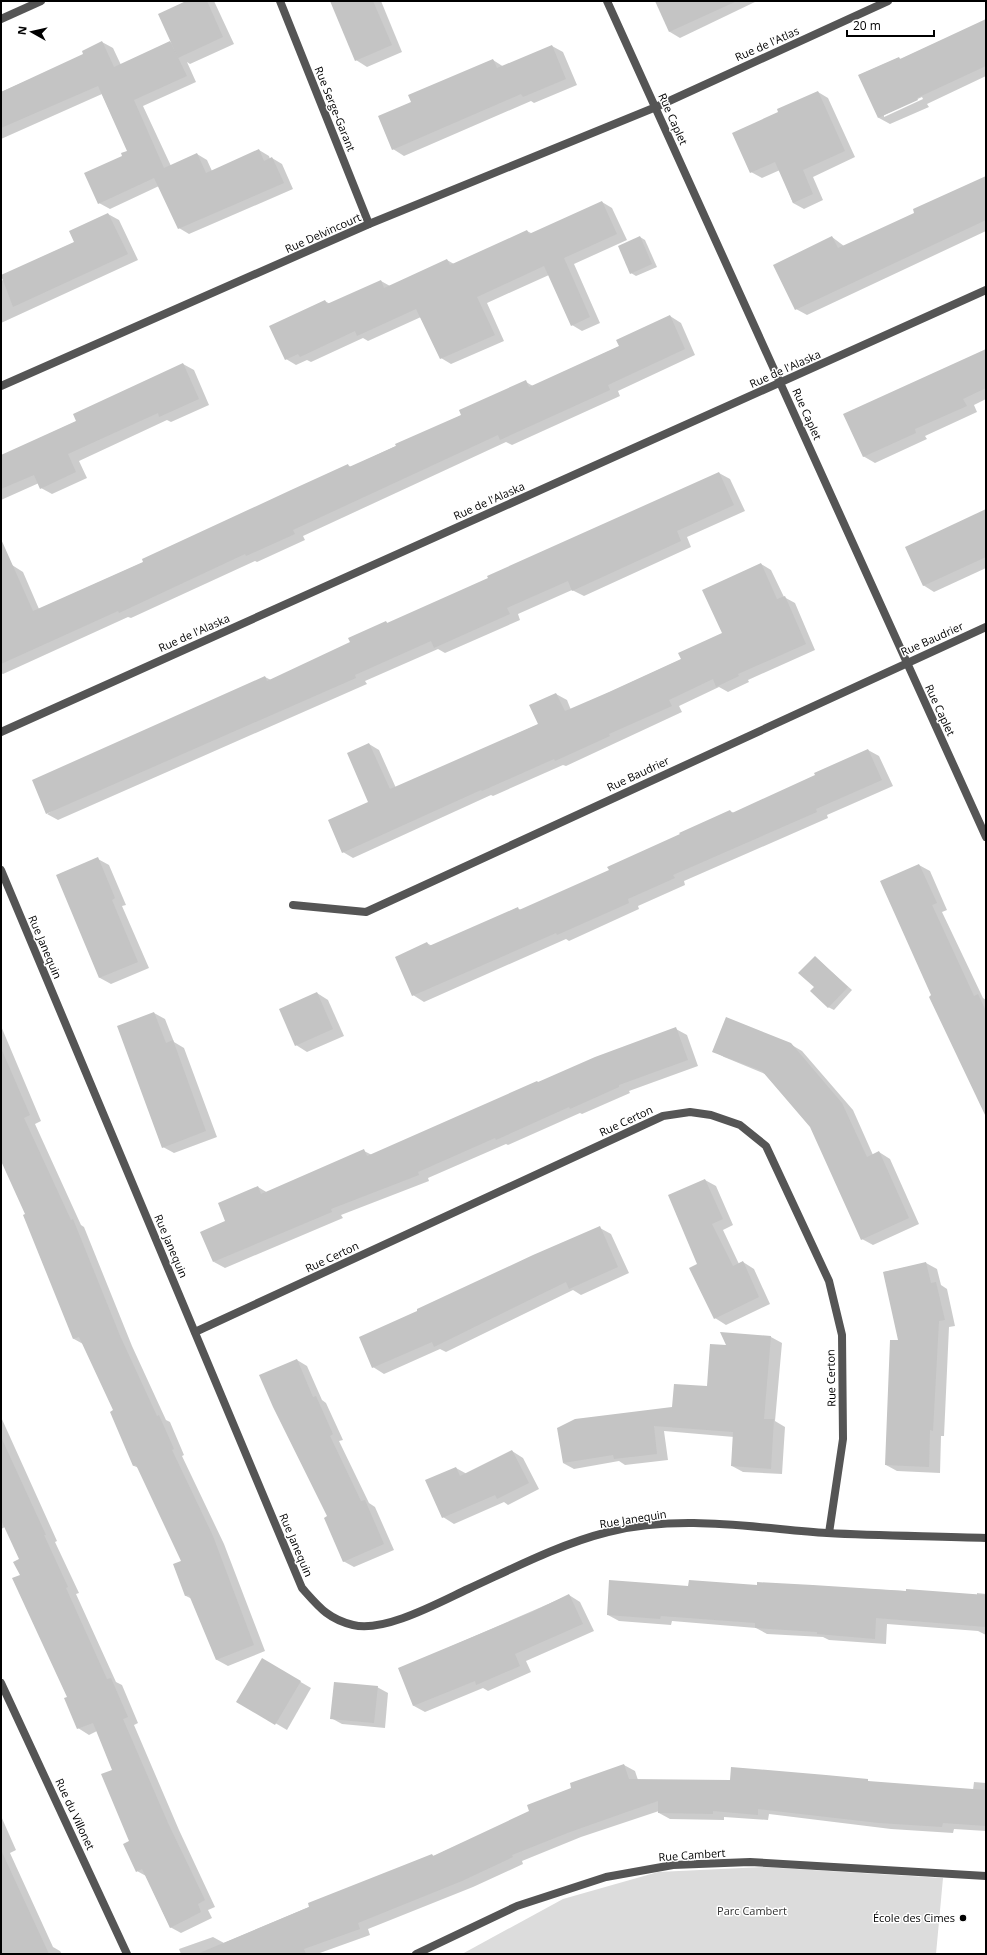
<svg xmlns="http://www.w3.org/2000/svg" width="987" height="1955" font-family="'Open Sans',sans-serif">
<style>
.green{fill:#dcdcdc}
.shadow{fill:#0003;fill-rule:evenodd}
.building{fill:#c4c4c4}
.lines{fill:none;stroke-linecap:round;stroke-linejoin:round}
.minor{stroke:#555;stroke-width:8}
.poi-dot{fill:#000;stroke:#fff;stroke-width:1.5}
.labels{text-anchor:middle;stroke-width:3;stroke-linejoin:round;paint-order:stroke}
.street-label{font-size:11px;fill:#000;stroke:#fff}
.park-label{font-size:11px;fill:#333;stroke:#fff}
.poi-label{font-size:11px;fill:#000;stroke:#fff;text-anchor:end}
</style>
<rect width="100%" height="100%" fill="#fff"/>
<path class="green" d="M763,1867L943,1878L936,1954H462L563,1899L658,1872Z"/>
<g class="shadow">
<path d="M189,1H214L234,44L190,64L187,62L196,82L143,106L171,166L197,154L207,160L212,171L259,150L269,156L270,159L272,158L282,164L293,189L189,234L179,228L159,186L110,209L99,203L86,174L124,156L128,151L102,94L1,139V92L85,55L102,42L113,48L121,65L170,42L173,44Z"/>
<path d="M331,1H381L402,52L367,67L356,60Z"/>
<path d="M656,1H757L680,38L670,32Z"/>
<path d="M986,20V76L927,104L929,107L890,124L879,118L859,75L898,58L901,59ZM922,97L923,99L884,117V115Z"/>
<path d="M552,46L563,52L577,85L534,103L531,101L404,156L393,149L412,103L493,60L504,67Z"/>
<path d="M818,92L828,98L855,157L813,177L823,200L804,209L793,203L780,170L762,178L751,172L780,112Z"/>
<path d="M986,177V231L807,315L796,309L832,237L844,246L916,213Z"/>
<path d="M602,202L612,208L627,240L574,264L600,323L582,331L572,325L549,275L487,303L504,341L451,364L441,358L421,317L368,341L363,338L311,362L307,360L296,365L286,359L325,301L330,304L381,281L390,286L447,260L454,264L527,231L533,234Z"/>
<path d="M108,214L119,220L138,260L1,323V281L3,280L1,276L75,242L70,232Z"/>
<path d="M640,237L645,240L657,267L636,276L631,273Z"/>
<path d="M670,316L681,323L695,355L618,391L620,396L512,445L506,442L303,536L305,540L257,562L255,561L131,618L128,617L3,674L1,673V570L12,565L23,572L39,609L144,562L348,465L351,467L462,415L526,382L533,386L620,346Z"/>
<path d="M986,350V399L974,405L977,412L925,436L927,439L875,463L863,456Z"/>
<path d="M183,364L194,370L209,405L171,422L167,420L79,461L87,478L52,494L41,488L39,483L1,500V456L77,421Z"/>
<path d="M719,473L730,479L745,511L687,537L691,547L584,596L572,590L518,614L520,620L445,653L438,649L365,681L367,684L58,820L47,814L265,677L271,680L352,643L386,622L389,624Z"/>
<path d="M986,510V568L934,592L923,585Z"/>
<path d="M761,564L771,570L784,597L795,603L815,650L748,680L749,682L728,692L719,687L679,706L682,712L566,766L563,765L493,796L491,795L353,858L343,852L370,802L369,744L379,750L396,788L539,724L531,705L556,694L567,700L571,710L682,659L723,633Z"/>
<path d="M868,750L879,756L893,786L827,815L828,818L684,881L685,885L638,906L639,909L569,941L566,939L424,1002L413,995L427,943L432,946L517,908L521,910L610,871L730,811L734,813L816,776L815,774Z"/>
<path d="M98,859L109,865L126,905L122,906L149,968L111,984L100,978L58,875Z"/>
<path d="M919,865L930,871L947,910L942,912L983,998L986,1000V1115L933,995Z"/>
<path d="M815,957L852,990L834,1010L828,1007L815,987Z"/>
<path d="M317,993L328,1000L344,1036L307,1052L296,1045Z"/>
<path d="M154,1013L165,1019L174,1042L184,1048L217,1137L174,1153L163,1147Z"/>
<path d="M1,1026L41,1121L35,1124L81,1225L84,1227L132,1346L166,1420L170,1422L184,1455L182,1456L224,1544L265,1651L228,1666L217,1660L192,1599L186,1596L174,1565L182,1561L139,1468L134,1466L111,1412L114,1410L83,1344L74,1339L26,1214L1,1158Z"/>
<path d="M676,1029L687,1035L698,1066L629,1091L630,1093L582,1114L580,1113L508,1145L506,1144L428,1178L429,1181L341,1215L343,1218L225,1268L214,1262L227,1221L258,1187L268,1193L364,1151L372,1155L539,1083Z"/>
<path d="M790,1044L802,1051L853,1110L873,1155L879,1152L890,1159L919,1224L873,1245L862,1239L811,1126L765,1074L724,1057L713,1051Z"/>
<path d="M705,1180L716,1186L733,1225L723,1230L739,1264L743,1262L754,1269L770,1304L726,1325L715,1318L699,1265Z"/>
<path d="M600,1228L611,1234L629,1273L581,1295L573,1290L446,1352L440,1349L384,1374L373,1367Z"/>
<path d="M926,1263L937,1269L941,1285L947,1289L955,1326L949,1327L944,1436H941L940,1473L897,1471L886,1465L899,1341L884,1272Z"/>
<path d="M722,1333L771,1337L782,1343L775,1421L785,1427L782,1474L743,1472L732,1466L734,1437L664,1431L668,1460L625,1465L619,1461L574,1469L563,1463L673,1407L708,1387L728,1346Z"/>
<path d="M297,1360L307,1366L322,1400L326,1403L343,1440L339,1441L369,1503L375,1507L394,1550L354,1567L343,1561L328,1517Z"/>
<path d="M1,1417L57,1541L55,1542L79,1593L76,1594L116,1682L122,1685L138,1723L134,1725L179,1830L215,1907L208,1910L212,1918L181,1933L170,1927L146,1876L137,1871L114,1770L97,1731L89,1735L78,1728L68,1697L21,1575L20,1559L5,1527L1,1529Z"/>
<path d="M512,1451L523,1458L539,1489L508,1505L504,1502L454,1524L443,1517L456,1468L467,1474Z"/>
<path d="M813,1586L977,1595V1593L986,1594V1635L978,1631L887,1624L886,1644L829,1640L823,1637L767,1634L756,1628L672,1621L671,1625L619,1621L608,1615L689,1587Z"/>
<path d="M569,1595L580,1602L594,1631L526,1661L531,1672L488,1691L483,1688L425,1712L414,1706L399,1669Z"/>
<path d="M263,1660L311,1688L287,1730L238,1701Z"/>
<path d="M377,1687L388,1693L385,1728L342,1724L331,1718Z"/>
<path d="M624,1765L635,1771L638,1780H867L871,1783L973,1790L974,1782L986,1783V1831L954,1829L953,1833L891,1829L769,1814L768,1820L724,1817V1820L670,1819L659,1813V1811L581,1837L522,1861L523,1864L473,1887L368,1929L370,1935L317,1954H181L179,1949L213,1937L224,1943L432,1855L434,1856L530,1812L573,1788Z"/>
<path d="M1,1816L16,1850L10,1853L53,1947L60,1951L62,1954H3L1,1949Z"/>
</g>
<g class="building">
<path d="M186,1H207L223,37L178,58L158,14Z"/>
<path d="M330,1H373L392,45L355,61Z"/>
<path d="M655,1H737L669,32Z"/>
<path d="M986,19V66L917,98L918,100L878,118L858,75L899,57L900,59Z"/>
<path d="M102,41L114,67L170,41L187,76L134,100L164,168L197,153L206,173L259,149L264,161L272,157L284,183L178,229L154,178L98,204L84,173L122,156L121,153L127,151L98,86L1,128V92L83,54L82,51Z"/>
<path d="M552,45L566,79L523,97L521,94L392,150L378,116L411,102L408,95L493,59L497,68Z"/>
<path d="M818,91L845,151L803,170L813,194L793,203L775,162L750,173L732,133L778,112L777,109Z"/>
<path d="M986,176V220L795,310L773,265L832,236L838,248L914,213L913,209Z"/>
<path d="M602,201L617,234L564,258L590,317L571,326L544,266L477,297L495,335L440,359L416,309L357,336L355,331L300,357L298,354L285,360L269,326L325,300L327,304L381,280L384,288L447,259L450,265L527,230L529,234Z"/>
<path d="M108,213L128,254L13,307L1,275L74,242L69,231Z"/>
<path d="M640,236L652,264L630,274L618,246Z"/>
<path d="M670,315L685,349L608,385L610,390L500,440L498,435L293,530L295,534L246,556L245,554L119,613L118,611L1,664V539L33,611L143,562L142,559L291,490L348,464L349,467L396,446L395,444L461,415L459,410L526,380L529,387L619,346L616,340Z"/>
<path d="M986,349V388L963,399L967,406L915,429L916,433L863,457L843,414Z"/>
<path d="M183,363L199,399L159,417L158,413L68,454L76,472L40,489L34,475L1,489V455L76,421L73,414Z"/>
<path d="M719,472L734,505L677,531L681,541L572,591L568,581L507,608L510,614L434,648L431,641L355,675L356,678L46,814L32,780L265,676L267,681L350,642L348,638L386,621L387,623L488,578L487,576Z"/>
<path d="M986,509V557L923,586L905,547Z"/>
<path d="M761,563L777,599L785,596L806,644L738,674L739,676L716,687L713,679L669,700L672,706L609,734L610,736L555,761L554,759L482,791L481,790L342,853L328,820L368,802L347,753L369,743L390,789L538,724L529,705L556,693L565,711L609,692L681,659L678,653L722,633L702,590Z"/>
<path d="M868,749L882,780L816,809L817,812L673,875L675,878L628,899L629,903L557,935L556,933L412,996L395,957L427,942L429,946L518,907L519,910L609,870L607,867L680,834L679,833L730,810L732,813L815,775L814,773Z"/>
<path d="M98,857L115,898L112,900L138,962L99,978L56,875Z"/>
<path d="M919,864L937,903L932,905L974,996L978,994L986,1011V1117L929,997L931,995L880,881Z"/>
<path d="M815,956L848,987L828,1008L810,991L814,987L798,973Z"/>
<path d="M317,992L333,1029L295,1046L279,1009Z"/>
<path d="M154,1012L166,1043L173,1040L206,1131L162,1148L117,1026Z"/>
<path d="M726,1017L791,1043L842,1103L867,1157L879,1151L909,1218L861,1240L810,1127L762,1071L712,1052Z"/>
<path d="M676,1027L688,1060L619,1085V1087L570,1109L569,1107L496,1140L495,1138L418,1172L419,1175L331,1209L332,1212L213,1262L200,1232L225,1221L218,1203L258,1186L261,1194L364,1149L367,1156L537,1081L538,1082L595,1057Z"/>
<path d="M1,1048L30,1115L24,1118L71,1220L73,1219L121,1338L157,1416L159,1415L174,1449L172,1450L213,1536L254,1645L216,1660L189,1595L185,1596L173,1564L181,1561L136,1465L133,1466L110,1412L113,1410L79,1337L73,1339L23,1215L25,1214L1,1161Z"/>
<path d="M705,1179L723,1219L712,1224L733,1266L743,1261L759,1297L714,1319L689,1268L697,1264L668,1195Z"/>
<path d="M600,1226L618,1267L569,1289L566,1282L434,1347L432,1342L372,1368L359,1337L417,1311V1309L533,1255Z"/>
<path d="M926,1262L931,1283L936,1282L945,1320L939,1321L933,1431L930,1430L929,1467L885,1465L890,1340H898L883,1272Z"/>
<path d="M720,1332L771,1336L764,1419H774L771,1469L731,1466L733,1432L654,1426L657,1454L614,1459L613,1455L563,1463L557,1428L575,1419L672,1407L674,1384L707,1386L710,1344L726,1345Z"/>
<path d="M297,1359L313,1397L316,1396L333,1434L330,1436L361,1501L365,1500L384,1544L343,1562L324,1518L327,1516L273,1407L259,1375Z"/>
<path d="M1,1437L46,1535H44L68,1587L66,1588L107,1679L111,1678L128,1717L123,1719L168,1823L205,1900L198,1904L201,1912L170,1928L142,1869L136,1872L123,1844L129,1841L101,1774L112,1770L93,1723L77,1729L64,1698L67,1697L12,1578L20,1575L13,1562L19,1559L1,1520Z"/>
<path d="M512,1450L529,1483L497,1499L495,1495L442,1518L425,1480L456,1467L460,1476Z"/>
<path d="M609,1580L688,1586L689,1580L757,1585V1582L813,1585L906,1591V1589L986,1595V1627L876,1618L875,1639L817,1634V1632L755,1628V1623L661,1616L660,1619L607,1615Z"/>
<path d="M569,1594L583,1624L515,1654L520,1666L476,1685L475,1681L413,1706L398,1668L532,1612Z"/>
<path d="M262,1658L301,1681L275,1725L236,1702Z"/>
<path d="M334,1682L378,1686L374,1723L330,1719Z"/>
<path d="M624,1764L629,1779L730,1780L731,1767L826,1775L868,1779V1781L986,1790V1826L943,1823L942,1827L879,1823L758,1809V1815L713,1811V1814L658,1813V1801L570,1832L512,1855L513,1857L462,1881L358,1923L360,1929L304,1949L306,1954H197L309,1907L308,1903L432,1854L433,1856L529,1811L527,1805L571,1788L570,1783Z"/>
<path d="M1,1850L49,1954H1Z"/>
</g>
<g class="lines">
<g class="minor">
<path d="M280,1L369,224"/>
<path d="M607,1L986,837"/>
<path d="M1,19L41,1"/>
<path d="M1,386L369,224L656,107L888,1"/>
<path d="M1,732L986,290"/>
<path d="M1,870L302,1588C319,1607 328,1619 353,1625C384,1633 440,1602 468,1589C514,1568 560,1544 608,1532C680,1514 755,1528 827,1533C880,1536 933,1536 986,1538"/>
<path d="M293,905L366,912L986,627"/>
<path d="M195,1332L663,1116L690,1112L711,1115L740,1125L766,1146L829,1281L842,1335L843,1439L829,1533"/>
<path d="M1,1683L127,1954"/>
<path d="M416,1954L517,1906L606,1877L673,1865L750,1862L986,1876"/>
</g>
</g>
<circle class="poi-dot" cx="963" cy="1918" r="4"/>
<g class="labels">
<g class="street-label">
<text transform="translate(767 44) rotate(-24)" y="4">Rue de l'Atlas</text>
<text transform="translate(335 109) rotate(68)" y="4">Rue Serge-Garant</text>
<text transform="translate(673 119) rotate(66)" y="4">Rue Caplet</text>
<text transform="translate(323 233) rotate(-24)" y="4">Rue Delvincourt</text>
<text transform="translate(785 369) rotate(-24)" y="4">Rue de l'Alaska</text>
<text transform="translate(807 414) rotate(66)" y="4">Rue Caplet</text>
<text transform="translate(489 501) rotate(-24)" y="4">Rue de l'Alaska</text>
<text transform="translate(194 633) rotate(-24)" y="4">Rue de l'Alaska</text>
<text transform="translate(932 639) rotate(-24)" y="4">Rue Baudrier</text>
<text transform="translate(940 710) rotate(65)" y="4">Rue Caplet</text>
<text transform="translate(638 774) rotate(-25)" y="4">Rue Baudrier</text>
<text transform="translate(45 947) rotate(67)" y="4">Rue Janequin</text>
<text transform="translate(626 1121) rotate(-25)" y="4">Rue Certon</text>
<text transform="translate(171 1246) rotate(67)" y="4">Rue Janequin</text>
<text transform="translate(332 1257) rotate(-25)" y="4">Rue Certon</text>
<text transform="translate(831 1378) rotate(-91)" y="4">Rue Certon</text>
<text transform="translate(633 1519) rotate(-9)" y="4">Rue Janequin</text>
<text transform="translate(296 1545) rotate(67)" y="4">Rue Janequin</text>
<text transform="translate(75 1814) rotate(65)" y="4">Rue du Villonet</text>
<text transform="translate(692 1855) rotate(-4)" y="4">Rue Cambert</text>
</g>
<g class="park-label">
<text x="752" y="1915">Parc Cambert</text>
</g>
<g class="poi-label">
<text x="955" y="1922">École des Cimes</text>
</g>
</g>
<rect width="987" height="1955" fill="none" stroke="#000000" stroke-width="4"/>
<g transform="translate(32 32) rotate(278)" stroke="#ffffff" stroke-width="3" paint-order="stroke">
<path d="M0-3L7 15L0 10L-7 15Z" fill="#000000"/>
<text y="-6" font-size="11" font-weight="bold" text-anchor="middle" fill="#000000">N</text>
</g>
<path d="M847 30v6h87v-6" fill="none" stroke="#000000" stroke-width="2"/>
<text x="853" y="30" font-size="12" fill="#000000" stroke="#ffffff" stroke-width="3" paint-order="stroke">20 m</text>
</svg>
